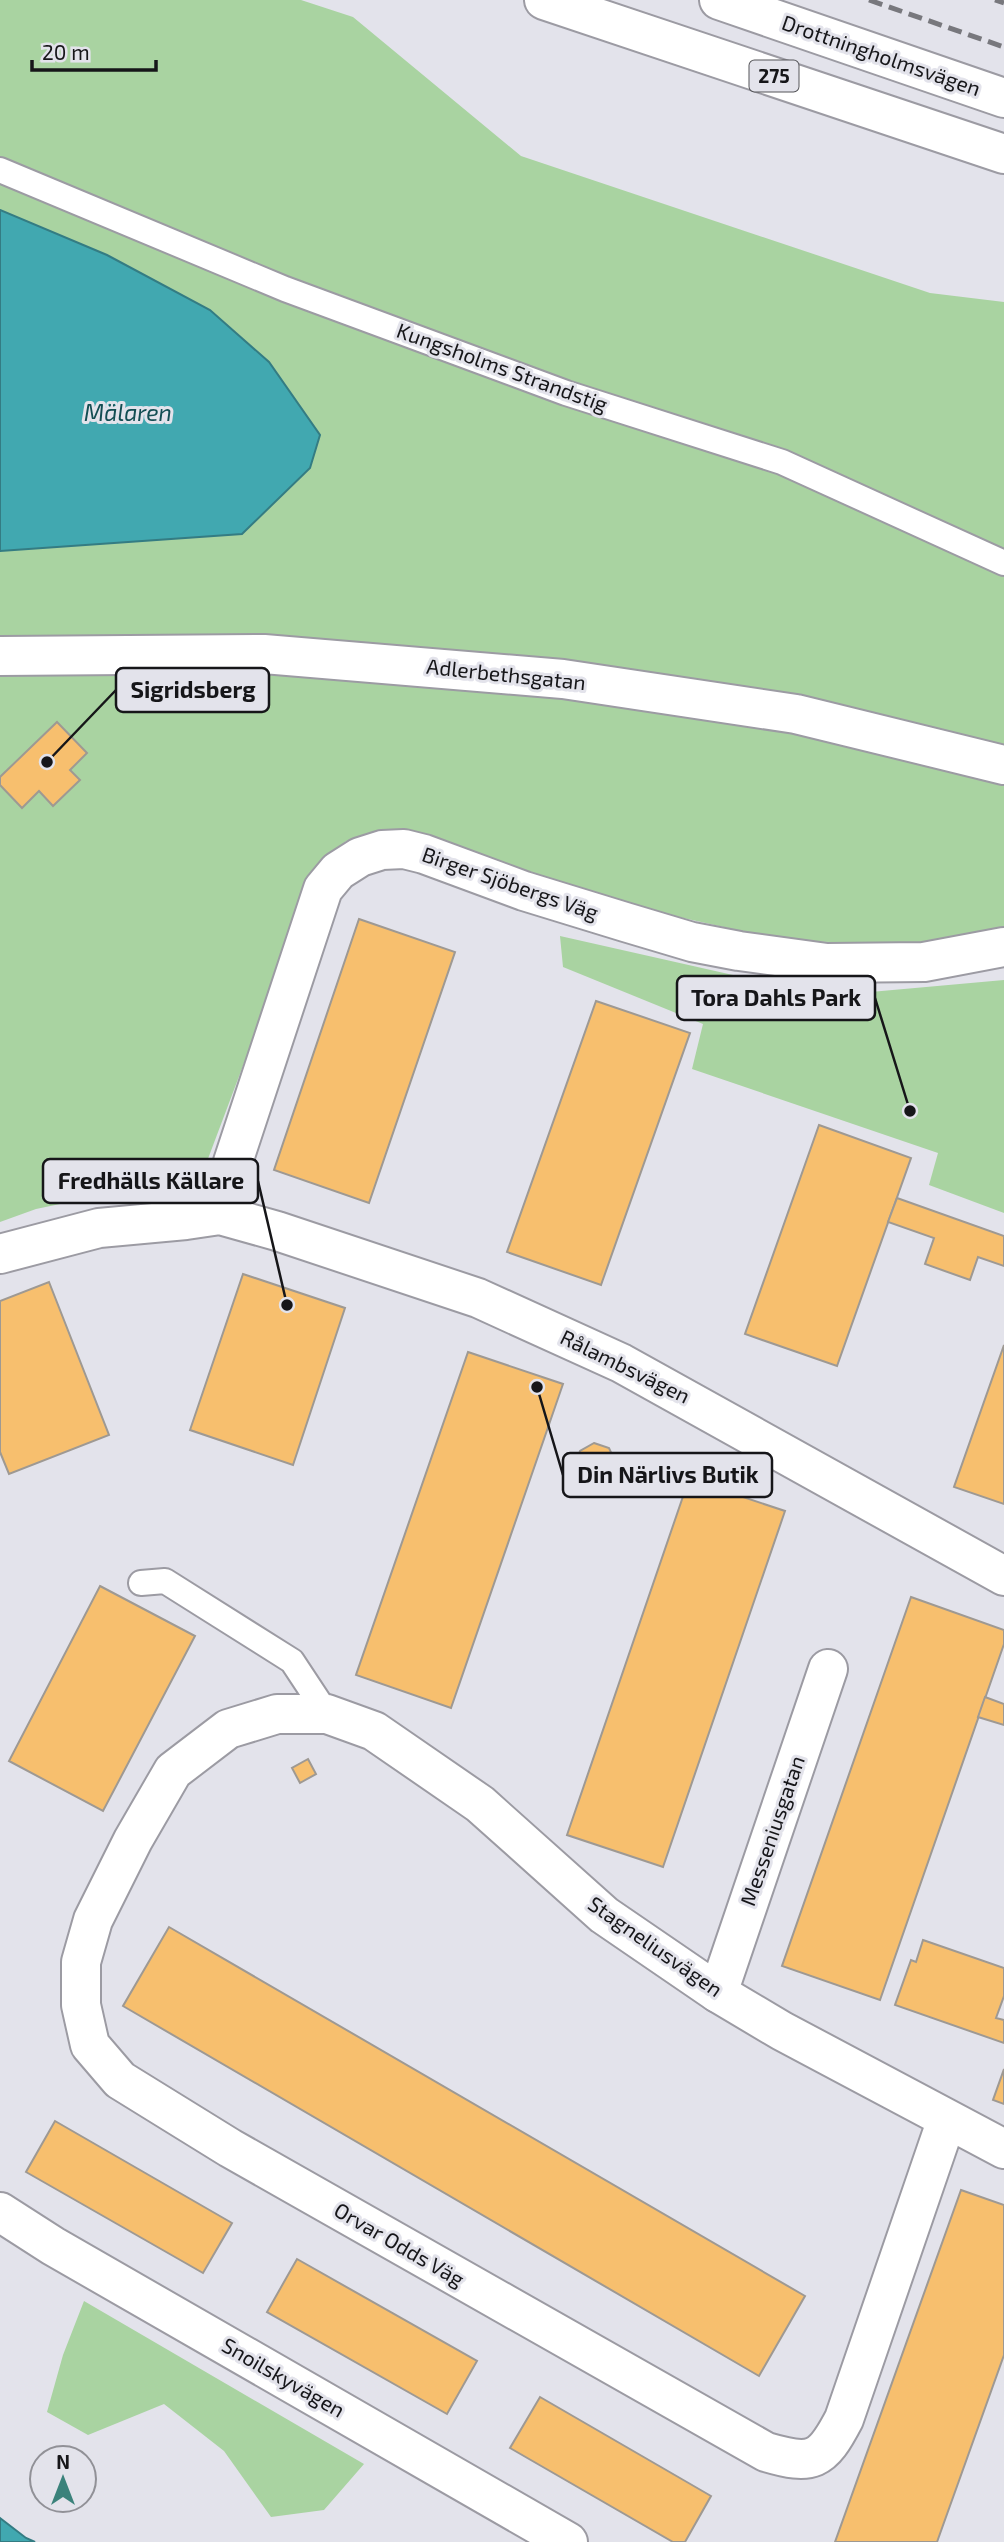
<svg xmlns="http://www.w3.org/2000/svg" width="1004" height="2542" font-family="'Exo 2',sans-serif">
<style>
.green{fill:#a9d3a1}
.water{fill:#41a8b0;stroke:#347c83;stroke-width:2}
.building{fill:#f7bf6e;stroke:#9e9993;stroke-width:2}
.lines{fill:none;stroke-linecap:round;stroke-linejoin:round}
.service-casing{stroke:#9c9ba3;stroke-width:28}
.minor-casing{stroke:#9c9ba3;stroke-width:42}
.primary-casing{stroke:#9c9ba3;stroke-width:42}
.service{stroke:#fff;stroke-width:24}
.minor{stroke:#fff;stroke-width:38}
.primary{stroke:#fff;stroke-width:38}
.rail{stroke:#78787d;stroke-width:5;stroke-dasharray:14 7;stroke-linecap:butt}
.labels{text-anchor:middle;stroke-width:6;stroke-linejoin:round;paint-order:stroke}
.shield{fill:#e3e3eb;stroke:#545458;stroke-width:2}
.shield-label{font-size:19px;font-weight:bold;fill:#161619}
.street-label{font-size:21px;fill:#161619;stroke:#e3e3eb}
.water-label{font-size:23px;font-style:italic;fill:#134e53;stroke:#e3e3eb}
.leader{fill:none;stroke:#161619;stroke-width:2.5}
.callout-dot{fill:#161619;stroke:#e3e3eb;stroke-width:2.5}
.callout{fill:#e3e3eb;stroke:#161619;stroke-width:2.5}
.callout-label{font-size:23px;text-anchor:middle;font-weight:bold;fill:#161619}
</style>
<rect width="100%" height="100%" fill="#e3e3eb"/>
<g class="green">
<path d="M0,0H301L353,17L521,156L930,293L1004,302V929L922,944L787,941L598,899L423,833L385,832L346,841L319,864L203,1172L181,1187L113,1193L36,1209L0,1222V551L242,534L107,255L0,210Z"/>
<path d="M560,936L826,996L1004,980V1213L929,1185L938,1153L692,1069L703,1024L563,967Z"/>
<path d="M84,2301L364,2464L324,2510L271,2517L224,2451L164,2404L88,2435L47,2412L63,2355Z"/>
</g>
<g class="water">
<path d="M0,210L107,255L210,310L269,362L320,435L310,468L242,534L0,551Z"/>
<path d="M0,2518L26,2538L35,2542H0Z"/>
</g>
<g class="building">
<path d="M57,722L87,753L70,770L80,780L53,806L39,791L22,808L0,785V777Z"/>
<path d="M359,919L455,952L369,1203L274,1170Z"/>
<path d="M596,1001L690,1033L601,1285L507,1252Z"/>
<path d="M819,1125L911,1158L837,1366L745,1334Z"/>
<path d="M897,1198L1004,1236V1266L978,1257L970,1280L925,1264L934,1238L888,1222Z"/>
<path d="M243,1274L345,1308L293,1465L190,1430Z"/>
<path d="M49,1282L109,1435L9,1474L0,1452V1301Z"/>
<path d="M1004,1345V1504L954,1487Z"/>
<path d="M468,1352L563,1384L451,1708L356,1675Z"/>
<path d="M594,1443L609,1448L615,1461L611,1478L599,1483L582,1478L576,1465L580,1451Z"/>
<path d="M689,1479L785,1511L663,1867L567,1835Z"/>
<path d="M100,1586L195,1636L103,1811L9,1761Z"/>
<path d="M911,1597L1004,1630V1644L880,2000L782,1966Z"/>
<path d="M985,1697L1004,1704V1725L978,1717Z"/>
<path d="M308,1759L316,1774L300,1783L292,1768Z"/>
<path d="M169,1927L805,2296L759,2376L123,2006Z"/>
<path d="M923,1940L1004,1968V1996L996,2018L1004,2020V2043L895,2005L911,1960L916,1962Z"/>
<path d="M1004,2069V2104L993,2100Z"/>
<path d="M55,2121L232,2223L203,2273L26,2172Z"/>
<path d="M961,2190L1004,2205V2355L937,2542H835Z"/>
<path d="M297,2259L477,2361L447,2414L267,2312Z"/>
<path d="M540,2397L711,2496L685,2542H673L510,2448Z"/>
</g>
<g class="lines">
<g class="service-casing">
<g id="service">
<path d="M0,170L285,289L566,393L782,462L1004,563"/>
<path d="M141,1583L165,1581L292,1661L327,1714"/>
</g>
</g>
<g class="minor-casing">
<g id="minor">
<path d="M0,656L264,654L563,679L796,714L1004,765"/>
<path d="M220,1215L233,1162L323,889L338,871L360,857L382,850L404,849L424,854L524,891L625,922L692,942L739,951L827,963L924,962L1004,947"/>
<path d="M0,1254L99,1228L186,1220L220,1215L277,1231L478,1298L621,1363L1004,1576"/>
<path d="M718,1993L828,1669"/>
<path d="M947,2119L844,2419C822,2461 813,2466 766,2452L230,2148L120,2080L90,2045L81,2005V1962L93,1920L133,1840L173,1771L228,1729L277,1714H327L374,1731L480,1804L604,1915L718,1993L782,2031L1004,2149"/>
<path d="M0,2212L53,2246L568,2542"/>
</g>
</g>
<g class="primary-casing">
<g id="primary">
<path d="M544,0L1004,154"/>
<path d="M719,0L1004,98"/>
</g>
</g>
<use href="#service" class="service"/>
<use href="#minor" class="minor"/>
<use href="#primary" class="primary"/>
<g class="rail">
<path d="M869,0L1004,47"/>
<path d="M995,0L1004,3"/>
</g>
</g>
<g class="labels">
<rect class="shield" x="749.5" y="60.5" width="49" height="31" rx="5"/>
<g class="shield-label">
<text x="774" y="83">275</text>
</g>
<g class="street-label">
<text transform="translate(881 56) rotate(19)" y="7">Drottningholmsvägen</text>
<text transform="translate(502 368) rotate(20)" y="7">Kungsholms Strandstig</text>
<text transform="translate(506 675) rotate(6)" y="7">Adlerbethsgatan</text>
<text transform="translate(510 884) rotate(19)" y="7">Birger Sjöbergs Väg</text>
<text transform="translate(625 1367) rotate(26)" y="7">Rålambsvägen</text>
<text transform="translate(773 1831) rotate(-71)" y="7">Messeniusgatan</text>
<text transform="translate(655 1947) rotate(35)" y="7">Stagneliusvägen</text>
<text transform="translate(399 2245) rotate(30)" y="7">Orvar Odds Väg</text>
<text transform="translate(283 2378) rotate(30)" y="7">Snoilskyvägen</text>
</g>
<g class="water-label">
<text x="128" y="421">Mälaren</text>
</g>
</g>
<path class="leader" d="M47 762L116 690M910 1111L875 998M287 1305L258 1181M537 1387L563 1475"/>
<g class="callout-dot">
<circle cx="47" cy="762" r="7"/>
<circle cx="910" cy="1111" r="7"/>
<circle cx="287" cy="1305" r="7"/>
<circle cx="537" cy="1387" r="7"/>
</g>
<g class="callout">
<rect x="116" y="668" width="153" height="44" rx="7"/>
<rect x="677" y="976" width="198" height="44" rx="7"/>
<rect x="43" y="1159" width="215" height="44" rx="7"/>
<rect x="563" y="1453" width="209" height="44" rx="7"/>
</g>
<g class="callout-label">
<text x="193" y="698">Sigridsberg</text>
<text x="776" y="1006">Tora Dahls Park</text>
<text x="151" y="1189">Fredhälls Källare</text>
<text x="668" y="1483">Din Närlivs Butik</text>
</g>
<g transform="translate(63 2479)"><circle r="33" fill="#e3e3eb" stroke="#919197" stroke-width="2"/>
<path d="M0-5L12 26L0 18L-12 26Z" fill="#3b827b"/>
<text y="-10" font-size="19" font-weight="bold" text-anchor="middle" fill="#161619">N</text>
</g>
<path d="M32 60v10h124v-10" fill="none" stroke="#161619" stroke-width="3.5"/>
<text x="42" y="60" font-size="21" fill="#161619" stroke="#e3e3eb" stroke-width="5" paint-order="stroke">20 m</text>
</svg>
